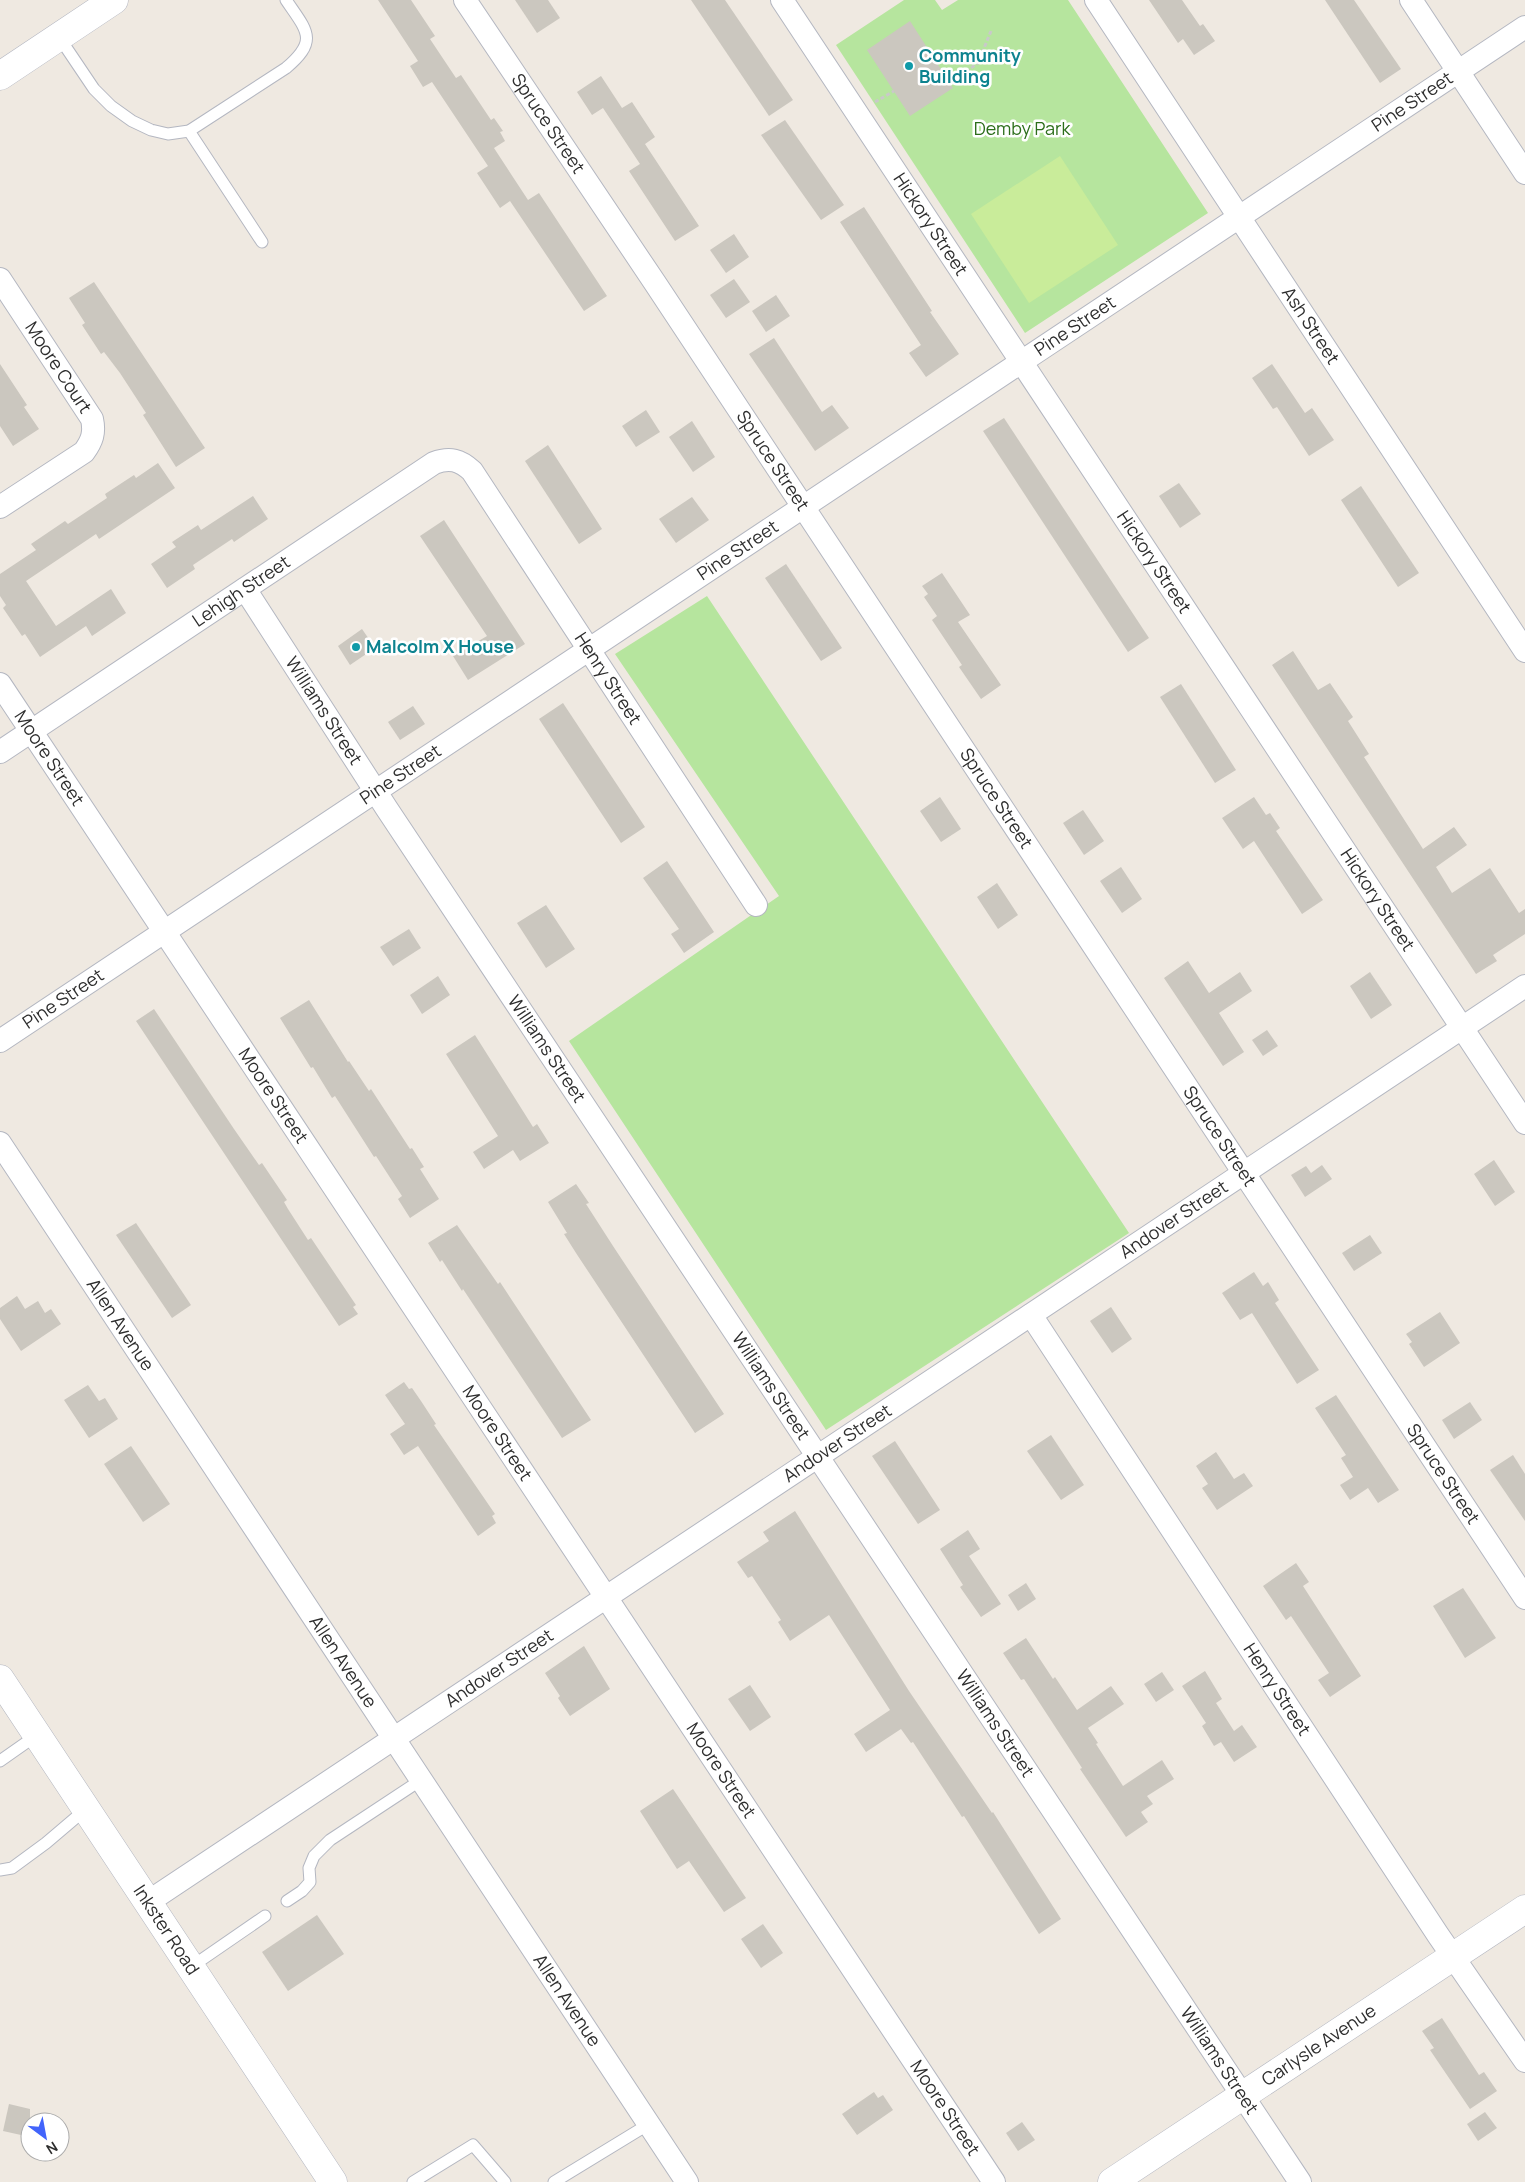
<svg xmlns="http://www.w3.org/2000/svg" width="1525" height="2182" font-family="Manrope,sans-serif">
<style>
.green{fill:#b6e59e}
.pitch{fill:#c9ec9a}
.building{fill:#cbc7bf}
.lines{fill:none;stroke-linecap:round;stroke-linejoin:round}
.service-casing{stroke:#b4b7c1;stroke-width:13}
.minor-casing{stroke:#b4b7c1;stroke-width:24}
.tertiary-casing{stroke:#b4b7c1;stroke-width:29}
.secondary-casing{stroke:#b4b7c1;stroke-width:29}
.path{stroke:#c9c9c9;stroke-width:3;stroke-dasharray:4 2.5;stroke-linecap:butt}
.service{stroke:#fff;stroke-width:11}
.minor{stroke:#fff;stroke-width:22}
.tertiary{stroke:#fff;stroke-width:28}
.secondary{stroke:#fff;stroke-width:28}
.culture-dot{fill:#0f9aa8;stroke:#fff;stroke-width:2}
.labels{text-anchor:middle;stroke-width:5;stroke-linejoin:round;paint-order:stroke}
.culture-label{font-size:18px;font-weight:bold;fill:#0d838f;stroke:#fff;text-anchor:start}
.street-label{font-size:18px;fill:#2e2e2e;stroke:#fff}
.park-label{font-size:18px;fill:#2c6e1b;stroke:#fff}
</style>
<rect width="100%" height="100%" fill="#efe9e1"/>
<g class="green">
<path d="M904,0H935L942,10L958,0H1068L1208,213L1025,333L836,45Z"/>
<path d="M707,596L1129,1233L826,1430L569,1041L779,896L615,654Z"/>
</g>
<path class="pitch" d="M1060,156L1118,245L1029,303L971,214Z"/>
<g class="building">
<path d="M378,0H411L435,36L430,39L456,78L461,75L491,120L494,118L503,131L500,132L505,141L494,148L528,200L539,193L607,296L584,311L510,201L500,208L477,173L488,166L432,82L423,87L410,66L418,61Z"/>
<path d="M515,0H548L560,18L537,33Z"/>
<path d="M691,0H725L793,100L769,116Z"/>
<path d="M1149,0H1182L1200,26L1203,24L1215,41L1194,55L1183,39L1178,43Z"/>
<path d="M1325,0H1354L1401,69L1380,83Z"/>
<path d="M910,21L953,88L910,116L867,50Z"/>
<path d="M601,76L622,108L632,102L655,137L645,144L699,226L675,241L629,171L640,164L603,108L592,115L577,92Z"/>
<path d="M785,120L844,205L821,220L761,135Z"/>
<path d="M864,207L932,311L930,312L959,354L926,377L909,353L921,345L840,222Z"/>
<path d="M734,234L749,257L726,273L710,250Z"/>
<path d="M734,279L750,302L726,318L710,295Z"/>
<path d="M94,282L205,448L176,467L143,415L146,413L120,373L104,352L101,354L82,325L85,323L69,298Z"/>
<path d="M776,295L790,316L766,332L752,311Z"/>
<path d="M774,338L822,412L832,405L849,428L815,451L749,354Z"/>
<path d="M0,364L27,405L24,407L39,429L13,446L0,426Z"/>
<path d="M1272,364L1305,413L1312,408L1334,440L1309,456L1277,407L1273,409L1252,378Z"/>
<path d="M646,410L660,432L636,447L622,426Z"/>
<path d="M1004,418L1149,638L1128,652L983,431Z"/>
<path d="M692,421L715,457L693,472L669,437Z"/>
<path d="M548,445L602,529L579,544L525,461Z"/>
<path d="M158,463L175,488L99,539L96,534L26,581L56,626L111,589L126,613L92,636L86,626L40,657L25,634L22,636L3,608L6,605L0,596V574L36,550L31,544L65,521L68,524L107,498L105,494L134,475L136,478Z"/>
<path d="M1179,483L1201,514L1180,528L1159,496Z"/>
<path d="M1361,486L1419,573L1398,587L1341,500Z"/>
<path d="M253,496L268,519L234,542L232,539L193,565L195,569L167,588L151,564L176,547L172,542L198,525L201,530Z"/>
<path d="M692,497L709,520L676,543L659,519Z"/>
<path d="M444,520L525,644L468,680L453,656L487,636L420,536Z"/>
<path d="M786,564L842,648L821,661L765,578Z"/>
<path d="M942,573L970,615L958,622L1001,685L981,699L959,667L962,665L932,620L937,616L924,597L928,594L922,586Z"/>
<path d="M362,629L375,648L350,665L338,646Z"/>
<path d="M1293,651L1318,690L1330,683L1353,717L1348,721L1369,754L1364,757L1423,849L1454,827L1467,845L1436,867L1452,893L1490,868L1519,913L1525,909V934L1493,955L1497,961L1476,974L1272,665Z"/>
<path d="M1181,684L1236,770L1215,783L1160,697Z"/>
<path d="M563,703L645,827L621,843L539,719Z"/>
<path d="M413,706L425,724L400,740L388,722Z"/>
<path d="M940,797L961,829L941,842L920,811Z"/>
<path d="M1254,797L1266,815L1270,813L1280,828L1276,831L1323,900L1302,914L1254,841L1243,849L1222,818Z"/>
<path d="M1083,810L1104,841L1084,855L1063,823Z"/>
<path d="M667,861L714,932L684,953L671,934L679,929L643,878Z"/>
<path d="M1121,867L1142,899L1122,913L1100,881Z"/>
<path d="M997,883L1018,915L998,929L977,897Z"/>
<path d="M546,905L575,949L546,968L517,923Z"/>
<path d="M409,929L421,948L393,966L380,947Z"/>
<path d="M1188,961L1209,993L1240,972L1252,991L1219,1013L1244,1052L1223,1066L1164,978Z"/>
<path d="M1370,972L1392,1005L1371,1019L1350,986Z"/>
<path d="M438,976L450,995L422,1014L410,995Z"/>
<path d="M309,1000L348,1062L349,1061L369,1091L371,1089L410,1149L412,1148L424,1167L420,1169L439,1199L410,1218L398,1199L402,1196L376,1156L374,1157L335,1096L332,1098L313,1067L311,1068L280,1018Z"/>
<path d="M154,1009L234,1129L259,1165L262,1163L287,1200L284,1202L288,1209L308,1240L311,1238L356,1305L353,1307L358,1314L339,1326L136,1021Z"/>
<path d="M1267,1030L1278,1046L1263,1056L1252,1040Z"/>
<path d="M475,1035L533,1127L537,1124L549,1143L520,1161L513,1150L484,1169L473,1152L498,1136L446,1054Z"/>
<path d="M1494,1160L1515,1192L1495,1206L1474,1174Z"/>
<path d="M1322,1165L1332,1179L1305,1197L1291,1175L1306,1166L1311,1173Z"/>
<path d="M576,1184L589,1203L586,1204L613,1246L724,1414L695,1433L576,1253L564,1234L567,1233L548,1202Z"/>
<path d="M136,1223L191,1305L172,1318L116,1235Z"/>
<path d="M457,1225L498,1284L500,1282L591,1420L562,1438L463,1289L462,1291L442,1260L440,1262L428,1243Z"/>
<path d="M1370,1235L1382,1253L1354,1271L1342,1253Z"/>
<path d="M1254,1272L1263,1286L1268,1282L1279,1300L1275,1303L1319,1370L1297,1384L1252,1313L1240,1320L1222,1293Z"/>
<path d="M17,1296L25,1309L38,1301L45,1313L51,1309L61,1324L21,1351L0,1319V1308Z"/>
<path d="M1111,1307L1132,1339L1112,1353L1090,1321Z"/>
<path d="M1440,1312L1460,1343L1424,1367L1409,1344L1412,1342L1406,1334Z"/>
<path d="M404,1382L409,1389L412,1388L421,1401L436,1424L434,1425L495,1514L492,1516L496,1523L478,1536L418,1446L404,1455L390,1434L405,1424L385,1395Z"/>
<path d="M88,1385L99,1401L105,1398L118,1419L89,1438L64,1400Z"/>
<path d="M1336,1395L1399,1490L1378,1503L1368,1488L1350,1500L1340,1485L1353,1477L1341,1458L1346,1455L1315,1408Z"/>
<path d="M1470,1402L1482,1420L1454,1439L1442,1420Z"/>
<path d="M1051,1435L1084,1485L1061,1500L1027,1451Z"/>
<path d="M895,1441L940,1510L918,1524L872,1456Z"/>
<path d="M131,1446L170,1504L143,1522L104,1464Z"/>
<path d="M1216,1452L1234,1479L1244,1473L1253,1486L1217,1510L1202,1488L1208,1484L1196,1466Z"/>
<path d="M1513,1455L1525,1474V1521L1490,1470Z"/>
<path d="M795,1511L909,1691L992,1813L993,1812L1061,1919L1039,1934L964,1816L962,1817L913,1742L911,1743L901,1729L866,1752L854,1734L890,1710L829,1615L790,1641L778,1622L781,1620L752,1576L748,1578L737,1562L769,1541L763,1532Z"/>
<path d="M968,1530L980,1549L969,1556L1001,1604L981,1617L960,1587L963,1585L940,1549Z"/>
<path d="M1296,1563L1309,1582L1303,1586L1361,1676L1330,1697L1318,1680L1329,1673L1291,1616L1286,1620L1263,1586Z"/>
<path d="M1026,1583L1036,1599L1018,1611L1008,1595Z"/>
<path d="M1463,1588L1496,1638L1465,1658L1433,1606Z"/>
<path d="M1026,1638L1053,1679L1055,1677L1077,1710L1111,1686L1124,1704L1088,1728L1098,1743L1096,1744L1123,1786L1162,1760L1174,1779L1147,1796L1153,1804L1141,1812L1148,1822L1126,1837L1080,1769L1082,1768L1024,1679L1021,1680L1003,1653Z"/>
<path d="M584,1646L610,1689L570,1716L558,1698L560,1696L545,1673Z"/>
<path d="M1205,1671L1222,1699L1216,1703L1234,1731L1242,1725L1257,1747L1234,1762L1221,1742L1214,1746L1202,1726L1206,1723L1182,1686Z"/>
<path d="M1162,1672L1174,1690L1156,1702L1144,1684Z"/>
<path d="M750,1685L771,1717L750,1731L728,1699Z"/>
<path d="M673,1789L746,1898L724,1912L689,1861L677,1869L640,1811Z"/>
<path d="M317,1915L344,1954L288,1991L262,1952Z"/>
<path d="M763,1924L783,1953L761,1968L741,1939Z"/>
<path d="M1442,2018L1479,2075L1484,2072L1497,2091L1470,2109L1430,2050L1434,2048L1422,2031Z"/>
<path d="M874,2092L878,2098L883,2095L893,2110L857,2135L842,2114Z"/>
<path d="M9,2104L30,2109V2137L3,2131Z"/>
<path d="M1485,2112L1497,2128L1478,2141L1467,2124Z"/>
<path d="M1022,2122L1035,2140L1018,2151L1006,2133Z"/>
</g>
<g class="lines">
<g class="service-casing">
<g id="service">
<path d="M59,37L94,89L111,106L132,121L151,130L168,134L189,131L286,68C319,40 307,31 286,0"/>
<path d="M189,131L262,242"/>
<path d="M0,1761L37,1735"/>
<path d="M0,1870L12,1868L46,1843L86,1809"/>
<path d="M287,1901L302,1891L310,1882L309,1868L314,1856L330,1840L421,1780"/>
<path d="M191,1967L265,1916"/>
<path d="M413,2182L473,2145L505,2182"/>
<path d="M554,2182L649,2124"/>
</g>
</g>
<g class="minor-casing">
<g id="minor">
<path id="s1" d="M465,0L655,283L1525,1598"/>
<path id="s2" d="M782,0L1525,1123"/>
<path id="s3" d="M1096,0L1525,651"/>
<path d="M1411,0L1525,173"/>
<path id="s4" d="M0,279L92,419C95,433 92,441 84,452L0,507"/>
<path id="s5" d="M245,589L387,809L1300,2182"/>
<path id="s6" d="M0,684L994,2182"/>
<path id="s7" d="M0,752L434,463C450,457 460,460 472,471L756,905"/>
<path id="s8" d="M0,1041L1525,27"/>
<path id="s9" d="M0,1143L687,2182"/>
<path id="s10" d="M1031,1315L1438,1935L1525,2061"/>
<path id="s11" d="M148,1902L1525,986"/>
</g>
</g>
<g class="tertiary-casing">
<g id="tertiary">
<path d="M0,76L114,0"/>
<path id="s12" d="M1112,2182L1525,1909"/>
</g>
</g>
<g class="secondary-casing">
<g id="secondary">
<path id="s13" d="M0,1679L333,2182"/>
</g>
</g>
<g class="path">
<path d="M950,83L978,63L991,31"/>
<path d="M875,102L894,91"/>
</g>
<use href="#service" class="service"/>
<use href="#minor" class="minor"/>
<use href="#tertiary" class="tertiary"/>
<use href="#secondary" class="secondary"/>
</g>
<g class="culture-dot">
<circle cx="909" cy="66" r="5"/>
<circle cx="356" cy="647" r="5"/>
</g>
<g class="labels">
<g class="culture-label">
<text x="919" y="62">Community<tspan x="919" dy="21">Building</tspan></text>
<text x="366" y="653">Malcolm X House</text>
</g>
<g class="street-label">
<text dy="6" stroke="none"><textPath href="#s8" startOffset="1696">Pine Street</textPath></text>
<text dy="6" stroke="none"><textPath href="#s1" startOffset="149">Spruce Street</textPath></text>
<text dy="6" stroke="none"><textPath href="#s2" startOffset="269">Hickory Street</textPath></text>
<text dy="6" stroke="none"><textPath href="#s3" startOffset="390">Ash Street</textPath></text>
<text dy="6" stroke="none"><textPath href="#s8" startOffset="1291">Pine Street</textPath></text>
<text dy="6" stroke="none"><textPath href="#s4" startOffset="106">Moore Court</textPath></text>
<text dy="6" stroke="none"><textPath href="#s1" startOffset="554">Spruce Street</textPath></text>
<text dy="6" stroke="none"><textPath href="#s8" startOffset="886">Pine Street</textPath></text>
<text dy="6" stroke="none"><textPath href="#s2" startOffset="674">Hickory Street</textPath></text>
<text dy="6" stroke="none"><textPath href="#s7" startOffset="290">Lehigh Street</textPath></text>
<text dy="6" stroke="none"><textPath href="#s7" startOffset="811">Henry Street</textPath></text>
<text dy="6" stroke="none"><textPath href="#s5" startOffset="145">Williams Street</textPath></text>
<text dy="6" stroke="none"><textPath href="#s6" startOffset="89">Moore Street</textPath></text>
<text dy="6" stroke="none"><textPath href="#s8" startOffset="481">Pine Street</textPath></text>
<text dy="6" stroke="none"><textPath href="#s1" startOffset="959">Spruce Street</textPath></text>
<text dy="6" stroke="none"><textPath href="#s2" startOffset="1079">Hickory Street</textPath></text>
<text dy="6" stroke="none"><textPath href="#s8" startOffset="76">Pine Street</textPath></text>
<text dy="6" stroke="none"><textPath href="#s5" startOffset="550">Williams Street</textPath></text>
<text dy="6" stroke="none"><textPath href="#s6" startOffset="494">Moore Street</textPath></text>
<text dy="6" stroke="none"><textPath href="#s1" startOffset="1364">Spruce Street</textPath></text>
<text dy="6" stroke="none"><textPath href="#s11" startOffset="1232">Andover Street</textPath></text>
<text dy="6" stroke="none"><textPath href="#s9" startOffset="218">Allen Avenue</textPath></text>
<text dy="6" stroke="none"><textPath href="#s5" startOffset="955">Williams Street</textPath></text>
<text dy="6" stroke="none"><textPath href="#s6" startOffset="899">Moore Street</textPath></text>
<text dy="6" stroke="none"><textPath href="#s11" startOffset="828">Andover Street</textPath></text>
<text dy="6" stroke="none"><textPath href="#s1" startOffset="1769">Spruce Street</textPath></text>
<text dy="6" stroke="none"><textPath href="#s9" startOffset="622">Allen Avenue</textPath></text>
<text dy="6" stroke="none"><textPath href="#s11" startOffset="422">Andover Street</textPath></text>
<text dy="6" stroke="none"><textPath href="#s10" startOffset="448">Henry Street</textPath></text>
<text dy="6" stroke="none"><textPath href="#s5" startOffset="1360">Williams Street</textPath></text>
<text dy="6" stroke="none"><textPath href="#s6" startOffset="1304">Moore Street</textPath></text>
<text dy="6" stroke="none"><textPath href="#s13" startOffset="301">Inkster Road</textPath></text>
<text dy="6" stroke="none"><textPath href="#s9" startOffset="1028">Allen Avenue</textPath></text>
<text dy="6" stroke="none"><textPath href="#s12" startOffset="248">Carlysle Avenue</textPath></text>
<text dy="6" stroke="none"><textPath href="#s5" startOffset="1765">Williams Street</textPath></text>
<text dy="6" stroke="none"><textPath href="#s6" startOffset="1709">Moore Street</textPath></text>
</g>
<g class="park-label">
<text x="1022" y="135">Demby Park</text>
</g>
</g>
<g transform="translate(45 2137) rotate(148)"><circle r="24" fill="#ffffff" stroke="#ababab"/>
<path d="M0-4L9 19L0 12L-9 19Z" fill="#4264fb"/>
<text y="-8" font-size="14" font-weight="bold" text-anchor="middle" fill="#2e2e2e">N</text>
</g>
</svg>
